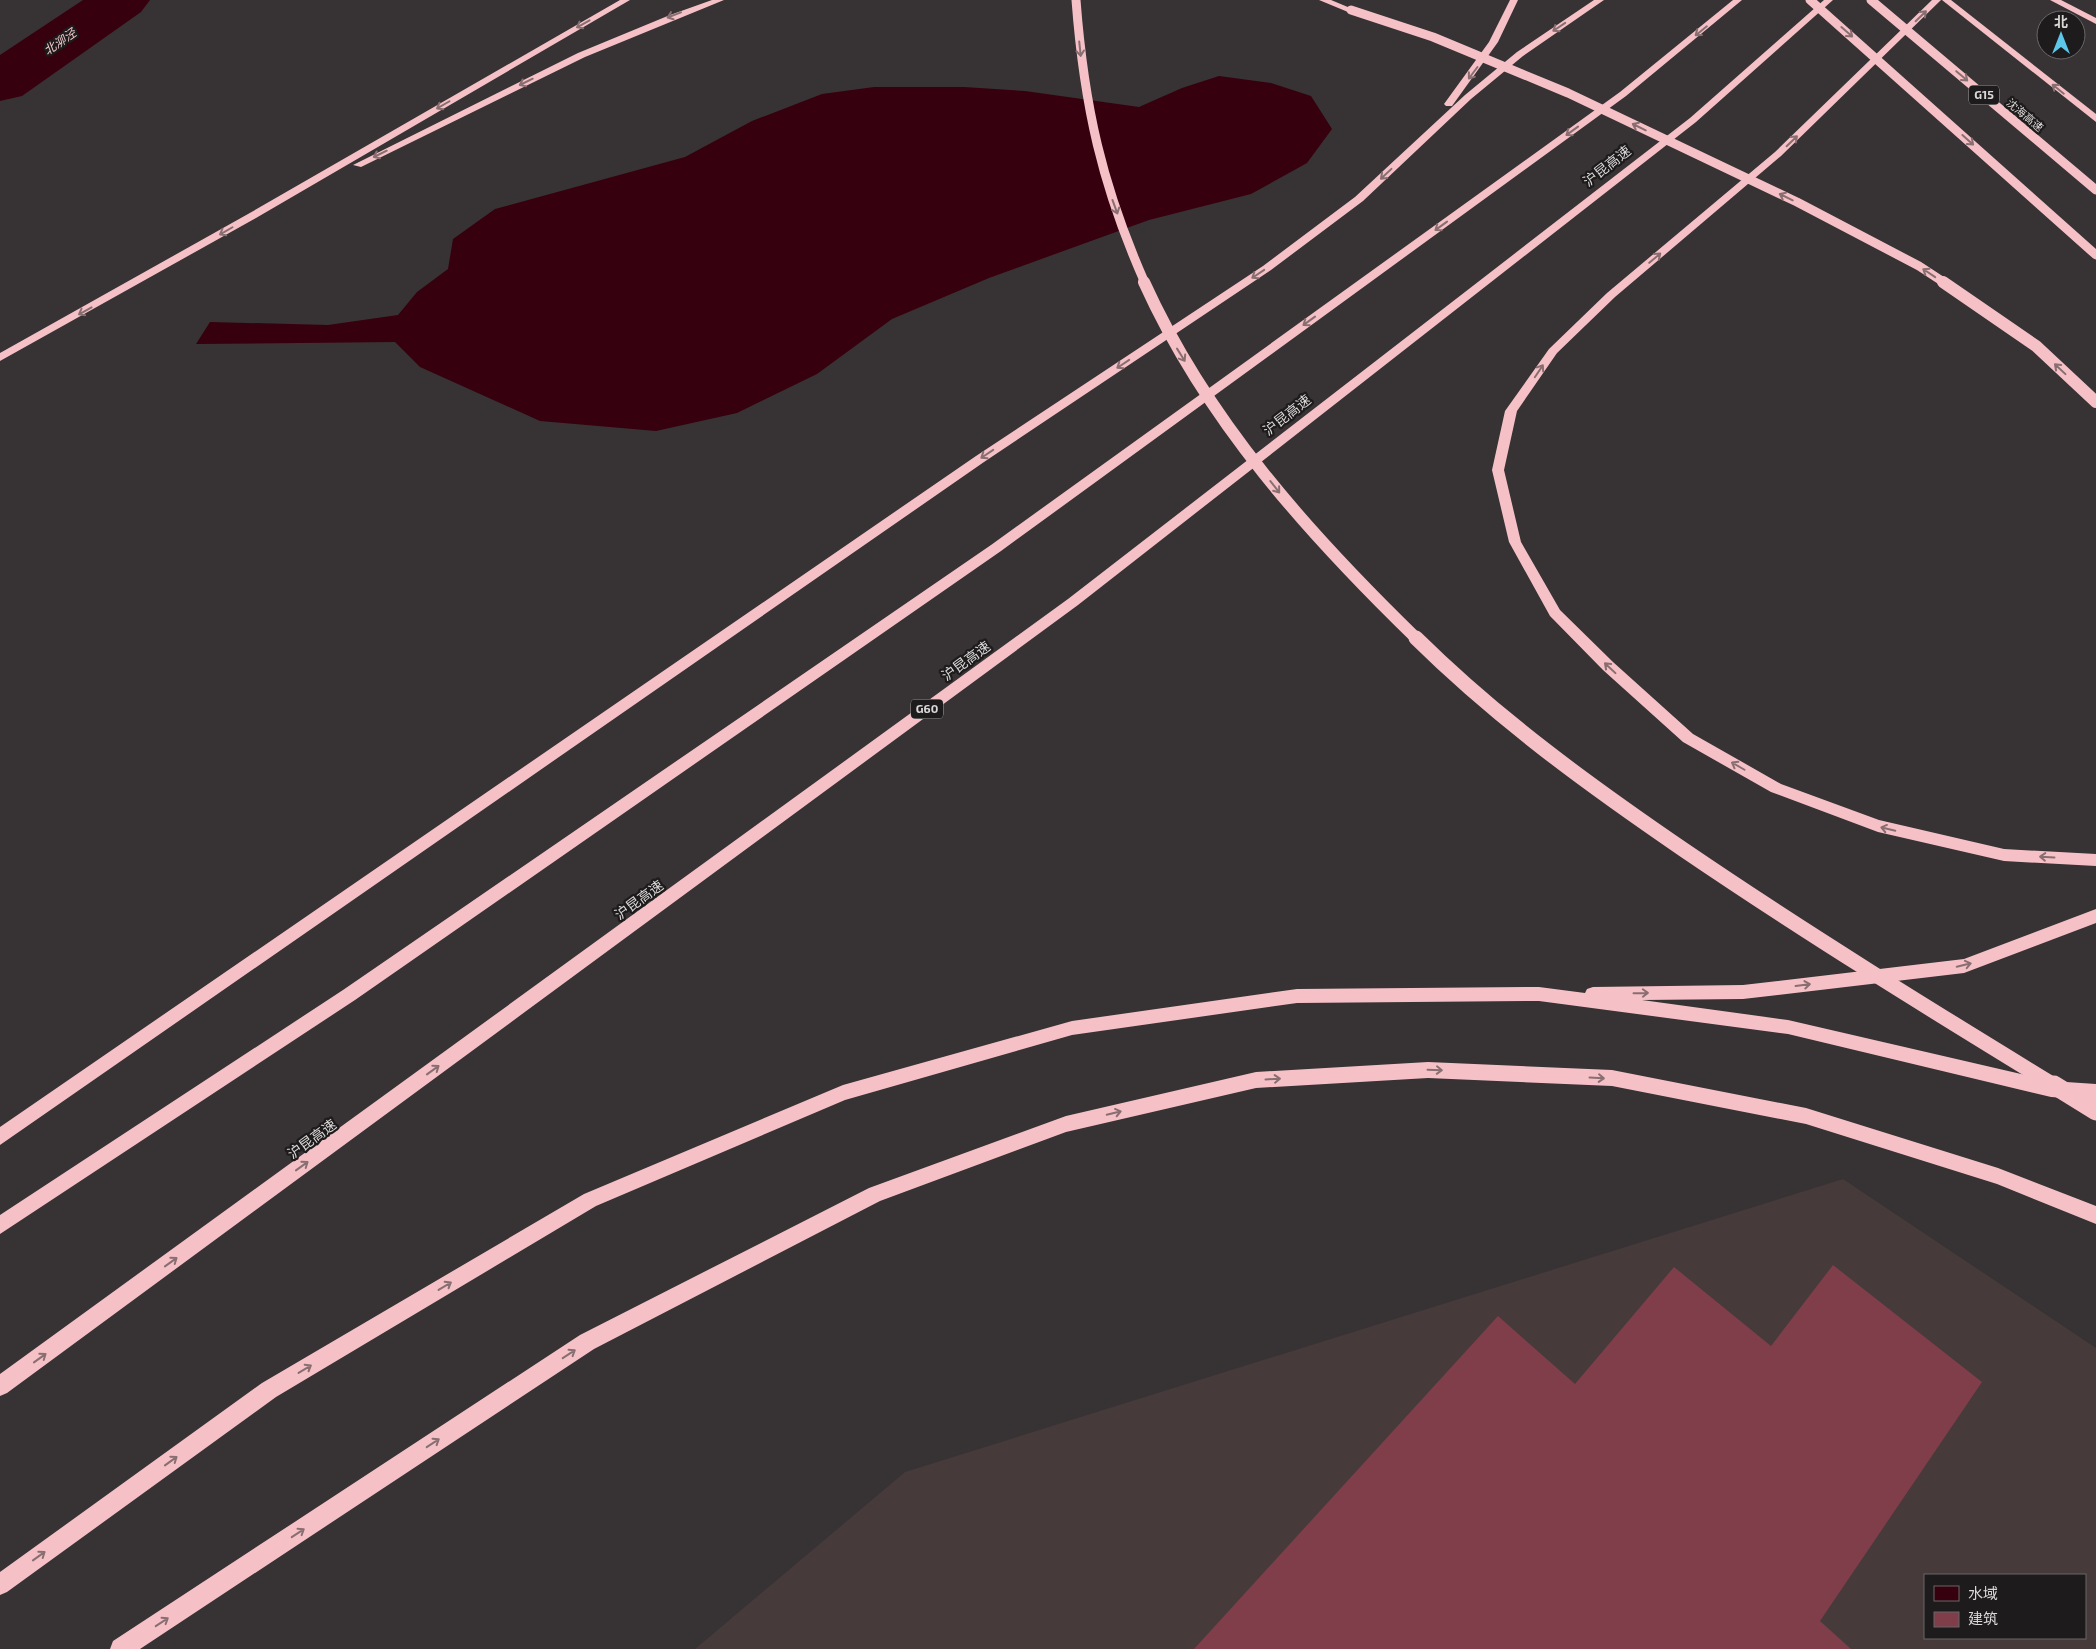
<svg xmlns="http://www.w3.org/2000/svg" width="2096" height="1649" font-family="'Exo 2','Noto Sans SC',sans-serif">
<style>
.built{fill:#463a3b;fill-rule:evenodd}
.water{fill:#37000e}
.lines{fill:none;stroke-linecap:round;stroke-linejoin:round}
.river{fill:#37000e;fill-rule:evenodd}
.building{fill:#7f3e49}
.highway{fill:#f5c1c7;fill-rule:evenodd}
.highway-bridge-far3{stroke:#f5c1c7;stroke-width:9}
.highway-bridge-far2{stroke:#f5c1c7;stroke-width:12}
.highway-bridge-far1{stroke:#f5c1c7;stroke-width:15}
.highway-bridge{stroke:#f5c1c7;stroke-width:19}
.oneway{stroke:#896e71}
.labels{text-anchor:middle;stroke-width:4.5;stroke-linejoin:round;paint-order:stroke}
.far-street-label{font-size:11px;fill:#dbd8d8;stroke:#1d1b1b}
.far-water-label{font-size:12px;font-style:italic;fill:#f5cbcf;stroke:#1d1b1b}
.shield{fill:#1d1b1b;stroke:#a29f9f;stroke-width:1}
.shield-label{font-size:12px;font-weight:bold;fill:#dbd8d8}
.street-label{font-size:14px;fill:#dbd8d8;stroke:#1d1b1b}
</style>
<rect width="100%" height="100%" fill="#373233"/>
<path class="built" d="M1843,1179L2096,1348V1649H695L905,1472ZM1925,1575H2085V1638H1925Z"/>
<path class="water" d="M1219,76L1271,83L1311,96L1332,129L1307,163L1251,194L1149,220L989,278L892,319L817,374L737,413L656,431L540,421L420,367L395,342L196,344L210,322L328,325L398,315L417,292L448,269L453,239L495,209L685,157L752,121L822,94L874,87H964L1025,91L1139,107L1182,88Z"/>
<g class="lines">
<path class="river" d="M83,0H150L141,12L22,96L0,101V55Z"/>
</g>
<path class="building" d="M1833,1265L1982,1382L1820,1621L1851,1649H1194L1498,1316L1575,1384L1674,1267L1771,1346Z"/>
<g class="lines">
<g class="highway">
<path d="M620,0H630L256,218L0,361V353L248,214Z"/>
<path d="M712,0H724L585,57L361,167L353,165L578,53L670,15Z"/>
<path d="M1319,0H1331L1355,10L1348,12Z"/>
<path d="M1510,0H1518L1498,42L1452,106H1446L1444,104L1489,42Z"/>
<path d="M1594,0H1604L1523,56L1471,99L1363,201L1271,270L984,462L0,1145V1127L976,456L1263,266L1355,197L1465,95L1517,52Z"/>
<path d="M1733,0H1742L1626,96L1001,551L355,1000L0,1234V1215L343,990L991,545L1620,92Z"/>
<path d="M1824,0H1833L1696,122L1078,605L7,1393L0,1396V1374L1068,599L1690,118Z"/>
<path d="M1932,0H1941L1781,156L1615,297L1557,353L1517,411L1504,470L1521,542L1560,610L1613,662L1693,734L1781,784L1879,820L2004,849L2096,854V866L2004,861L1878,832L1771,792L1683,742L1603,670L1550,616L1509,542L1492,470L1505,411L1549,349L1607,293L1775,152Z"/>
<path d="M1942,0H1951L2096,114V122Z"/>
<path d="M2050,0H2061L2096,18V24Z"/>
<path d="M2096,909V923L1964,973L1743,999L1642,1000L1788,1020L2051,1081L2096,1084V1100L2051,1097L1788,1034L1539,1001L1297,1003L1072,1035L845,1100L596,1206L276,1397L7,1592L0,1595V1572L262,1383L584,1194L843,1085L1072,1021L1297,989L1539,987L1585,993L1587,989L1593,987L1743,985L1964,959Z"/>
<path d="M1428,1062L1612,1070L1806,1108L1998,1168L2096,1206V1224L1997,1184L1806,1124L1612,1086L1428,1078L1256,1088L1066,1132L880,1201L594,1349L140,1649H110L113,1641L580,1335L869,1188L1066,1116L1256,1072Z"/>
</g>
<g class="highway-bridge-far3">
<path d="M1076,0C1084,106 1102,186 1145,283"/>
<path d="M1810,0L2096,255"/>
<path d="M1871,0L2096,190"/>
<path d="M1351,10L1433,37L1568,93L1797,202L1919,266L1945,283"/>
</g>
<g class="highway-bridge-far2">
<path d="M1144,282C1207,421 1309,534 1417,639"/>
<path d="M1943,282L2036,346L2096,402"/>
</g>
<path class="highway-bridge-far1" d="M1416,638C1498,719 1589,785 1684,850C1806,933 1931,1010 2057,1087"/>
<path class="highway-bridge" d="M2054,1085L2096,1111"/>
</g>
<defs><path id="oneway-shaft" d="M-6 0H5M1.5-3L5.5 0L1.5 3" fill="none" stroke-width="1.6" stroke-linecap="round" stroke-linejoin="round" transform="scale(1.25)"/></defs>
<g class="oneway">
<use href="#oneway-shaft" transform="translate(674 15) rotate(159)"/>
<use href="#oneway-shaft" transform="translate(1921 16) rotate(-44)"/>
<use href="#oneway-shaft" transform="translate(583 24) rotate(151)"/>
<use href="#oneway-shaft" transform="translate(1559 27) rotate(146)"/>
<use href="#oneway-shaft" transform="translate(1701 31) rotate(141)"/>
<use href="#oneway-shaft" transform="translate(1847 32) rotate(41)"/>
<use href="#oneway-shaft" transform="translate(1080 49) rotate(84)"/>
<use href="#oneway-shaft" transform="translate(1473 73) rotate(127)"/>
<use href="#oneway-shaft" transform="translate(1962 76) rotate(40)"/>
<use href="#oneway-shaft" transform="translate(526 82) rotate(154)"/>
<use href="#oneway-shaft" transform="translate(2058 89) rotate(-141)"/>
<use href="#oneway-shaft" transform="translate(443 105) rotate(150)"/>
<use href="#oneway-shaft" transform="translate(1639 127) rotate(-154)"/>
<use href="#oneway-shaft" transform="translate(1572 131) rotate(144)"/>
<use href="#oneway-shaft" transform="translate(1968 140) rotate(42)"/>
<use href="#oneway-shaft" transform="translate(1792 141) rotate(-44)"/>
<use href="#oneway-shaft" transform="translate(380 154) rotate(154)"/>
<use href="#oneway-shaft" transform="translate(1386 174) rotate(137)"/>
<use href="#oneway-shaft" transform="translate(1786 197) rotate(-154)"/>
<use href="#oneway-shaft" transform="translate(1115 207) rotate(70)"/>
<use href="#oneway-shaft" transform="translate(1441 226) rotate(144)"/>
<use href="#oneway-shaft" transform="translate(226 231) rotate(150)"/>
<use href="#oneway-shaft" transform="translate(1655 258) rotate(-40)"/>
<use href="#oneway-shaft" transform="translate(1929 273) rotate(-146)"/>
<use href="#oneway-shaft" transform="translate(1258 274) rotate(146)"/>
<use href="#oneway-shaft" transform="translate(85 311) rotate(151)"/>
<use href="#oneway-shaft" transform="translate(1309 321) rotate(144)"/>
<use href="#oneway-shaft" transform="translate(1181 355) rotate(58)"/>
<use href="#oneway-shaft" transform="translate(1123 364) rotate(146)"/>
<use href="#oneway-shaft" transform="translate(2060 369) rotate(-137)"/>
<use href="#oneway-shaft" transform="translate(1539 371) rotate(-56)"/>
<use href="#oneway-shaft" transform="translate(987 454) rotate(146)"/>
<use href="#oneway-shaft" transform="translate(1275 487) rotate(52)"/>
<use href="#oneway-shaft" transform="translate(1610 668) rotate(-137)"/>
<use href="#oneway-shaft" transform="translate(1738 766) rotate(-150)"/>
<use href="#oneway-shaft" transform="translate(1888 829) rotate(-167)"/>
<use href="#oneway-shaft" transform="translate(2047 857) rotate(-177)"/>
<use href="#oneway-shaft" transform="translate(1964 965) rotate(-14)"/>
<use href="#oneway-shaft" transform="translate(1803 985) rotate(-7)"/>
<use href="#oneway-shaft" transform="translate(1641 993) rotate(-1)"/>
<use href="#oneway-shaft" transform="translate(433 1070) rotate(-36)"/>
<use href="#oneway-shaft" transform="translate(1435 1070) rotate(2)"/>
<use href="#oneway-shaft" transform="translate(1597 1078) rotate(3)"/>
<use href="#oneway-shaft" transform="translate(1273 1079) rotate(-3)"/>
<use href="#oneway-shaft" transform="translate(1114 1113) rotate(-13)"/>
<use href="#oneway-shaft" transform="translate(302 1166) rotate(-36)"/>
<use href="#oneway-shaft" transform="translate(171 1262) rotate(-36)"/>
<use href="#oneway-shaft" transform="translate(445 1286) rotate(-31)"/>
<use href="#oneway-shaft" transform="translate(569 1354) rotate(-33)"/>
<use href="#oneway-shaft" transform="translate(40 1358) rotate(-36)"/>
<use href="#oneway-shaft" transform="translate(305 1369) rotate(-31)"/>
<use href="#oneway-shaft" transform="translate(433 1443) rotate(-33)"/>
<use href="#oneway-shaft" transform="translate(171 1461) rotate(-36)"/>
<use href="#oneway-shaft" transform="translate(298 1533) rotate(-33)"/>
<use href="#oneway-shaft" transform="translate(39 1556) rotate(-36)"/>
<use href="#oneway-shaft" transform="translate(162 1622) rotate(-33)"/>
</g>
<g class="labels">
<g class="far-street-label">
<text transform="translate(2025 115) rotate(40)" y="4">沈海高速</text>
</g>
<g class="far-water-label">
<text transform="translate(60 42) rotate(-35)" y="4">北泖泾</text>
</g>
<g class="shield">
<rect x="1969" y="85.5" width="30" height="19" rx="4"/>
<rect x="911" y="699.5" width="32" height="19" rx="4"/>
</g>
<g class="shield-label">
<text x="1984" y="99">G15</text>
<text x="927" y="713">G60</text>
</g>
<g class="street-label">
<text transform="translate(1607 166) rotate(-38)" y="5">沪昆高速</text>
<text transform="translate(1287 415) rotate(-38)" y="5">沪昆高速</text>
<text transform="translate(966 661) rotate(-36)" y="5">沪昆高速</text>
<text transform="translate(639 900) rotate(-36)" y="5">沪昆高速</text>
<text transform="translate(312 1139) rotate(-36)" y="5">沪昆高速</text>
</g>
</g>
<rect x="1924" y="1574" width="162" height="65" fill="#1d1b1b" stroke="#696767"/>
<rect x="1934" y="1586" width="25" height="15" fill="#37000e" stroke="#696767"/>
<text x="1968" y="1599" font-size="15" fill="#dbd8d8">水域</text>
<rect x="1934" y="1612" width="25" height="15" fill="#7f3e49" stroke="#696767"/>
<text x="1968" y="1624" font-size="15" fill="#dbd8d8">建筑</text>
<g transform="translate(2061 35)"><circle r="24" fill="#1d1b1b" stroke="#696767"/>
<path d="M0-4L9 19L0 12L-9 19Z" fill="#5cc7e8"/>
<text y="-8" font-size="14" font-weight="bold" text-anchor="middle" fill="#dbd8d8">北</text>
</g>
</svg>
